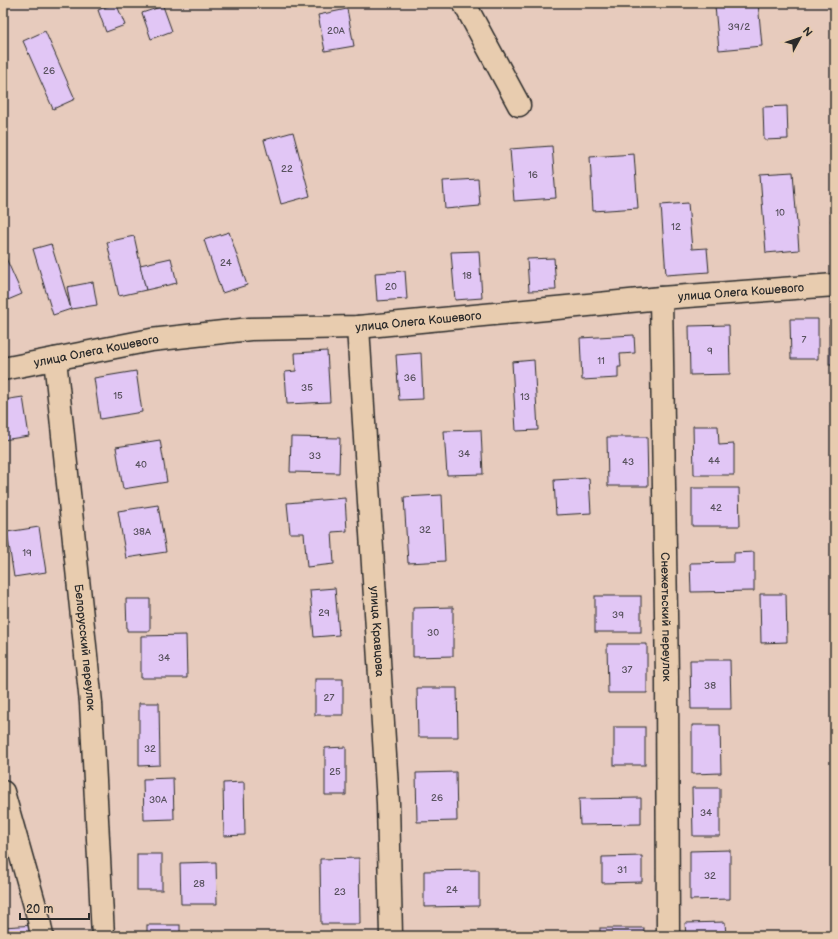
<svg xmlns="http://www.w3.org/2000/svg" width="838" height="939" font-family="'Balsamiq Sans',sans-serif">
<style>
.building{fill:#e1c6f5;stroke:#2b2b2b}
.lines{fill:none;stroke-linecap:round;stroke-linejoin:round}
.minor-casing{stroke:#2b2b2b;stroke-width:25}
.minor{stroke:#e8ccaf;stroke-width:22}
.labels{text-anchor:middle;stroke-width:4;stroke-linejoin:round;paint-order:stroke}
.number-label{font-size:10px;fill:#58525e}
.street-label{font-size:12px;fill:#2b2b2b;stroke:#e8ccaf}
</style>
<rect width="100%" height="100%" fill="#e7cbbd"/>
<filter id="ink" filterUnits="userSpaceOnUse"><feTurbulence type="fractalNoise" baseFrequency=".025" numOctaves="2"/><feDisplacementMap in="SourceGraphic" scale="8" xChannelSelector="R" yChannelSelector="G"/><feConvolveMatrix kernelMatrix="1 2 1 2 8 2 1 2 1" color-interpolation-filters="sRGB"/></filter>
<g filter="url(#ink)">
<g class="building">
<path d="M116,3L125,25L106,32L98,10Z"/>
<path d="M758,3L762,46L719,50L715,6Z"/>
<path d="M163,6L172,31L151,39L142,13Z"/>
<path d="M347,9L354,46L325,51L318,15Z"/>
<path d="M45,31L75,99L53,109L23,41Z"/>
<path d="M787,106L788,139L764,140L763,107Z"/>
<path d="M293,132L310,196L281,204L264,140Z"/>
<path d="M552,146L556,198L514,201L510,149Z"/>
<path d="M634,154L638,208L593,211L590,157Z"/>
<path d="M793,172L799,250L766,253L760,174Z"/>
<path d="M478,179L480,206L445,209L443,181Z"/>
<path d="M688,203L692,249L707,248L709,272L666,275L661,205Z"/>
<path d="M831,220H835V245Z"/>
<path d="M229,232L247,285L222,293L204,240Z"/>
<path d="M134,236L146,290L119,296L107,242Z"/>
<path d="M51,244L71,309L53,315L33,249Z"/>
<path d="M479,251L482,298L455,300L451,252Z"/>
<path d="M3,256H5L22,294L3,302Z"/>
<path d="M171,258L177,283L146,290L140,265Z"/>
<path d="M554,258L556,290L529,291L527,259Z"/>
<path d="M405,271L407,299L377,301L375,273Z"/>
<path d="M93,282L97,305L71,309L67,287Z"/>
<path d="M790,319H818V359H791Z"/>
<path d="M729,325L730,374L690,375L689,326Z"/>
<rect x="829" y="326" width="6" height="38"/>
<path d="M634,335L635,353L620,354L621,367H618V378L582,380L580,338Z"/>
<path d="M327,351L330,402L287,404L285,372L296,371L295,353Z"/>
<path d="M421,353L423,399L399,400L396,355Z"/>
<path d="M534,360L538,430L516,431L512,362Z"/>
<path d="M136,371L142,412L100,419L94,378Z"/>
<path d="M23,397L29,436L3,440V400Z"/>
<path d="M693,426H718L719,445L734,444V475H694Z"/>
<path d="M481,430L483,474L447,475L444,431Z"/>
<path d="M291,437L340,438L339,473L290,472Z"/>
<path d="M607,437H647L648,486H608Z"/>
<path d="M160,440L167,482L123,489L116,447Z"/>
<path d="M589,478L591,513L556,515L554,480Z"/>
<path d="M692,488H739L740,526H692Z"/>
<path d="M442,495L445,561L408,563L404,497Z"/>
<path d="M345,498L347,531L332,532L334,564L307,567L304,533H290L287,503Z"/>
<path d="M158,505L166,552L126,558L118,511Z"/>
<path d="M39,527L46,572L14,577L7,532Z"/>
<path d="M754,552V591L691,592L690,563L734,562V553Z"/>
<path d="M335,588L339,635L314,637L310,590Z"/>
<path d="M760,594H786L787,642L761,643Z"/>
<rect x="595" y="596" width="46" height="36"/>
<path d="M126,599H150V631H127Z"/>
<path d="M453,607V656L413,657V608Z"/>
<path d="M186,635L187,678H141V636Z"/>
<path d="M607,644H647V693H608Z"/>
<path d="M690,660H730L731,709H691Z"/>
<rect x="315" y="679" width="28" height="36"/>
<path d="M417,688H457L458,737H418Z"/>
<path d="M139,703H159L160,765L139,766Z"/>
<path d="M692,725H720L721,773L692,774Z"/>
<rect x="614" y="727" width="31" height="38"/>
<path d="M346,747V795H325V748Z"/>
<path d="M456,772L457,821L417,822L416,773Z"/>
<path d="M173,778L174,819L144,820L143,779Z"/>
<path d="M244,782L245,835L224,836L223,783Z"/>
<path d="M692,788H720V836H693Z"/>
<path d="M641,798V824L580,825L579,799Z"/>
<path d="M730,850V899L690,900V851Z"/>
<rect x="137" y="854" width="25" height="36"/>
<path d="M642,856V882L602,883V857Z"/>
<path d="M359,858L360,924H321L320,859Z"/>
<path d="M216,862L217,904H181L180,863Z"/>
<path d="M479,870V906L424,907V871Z"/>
<path d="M725,922L726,936H686L685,923Z"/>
<path d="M35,925L36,936H3V927Z"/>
<rect x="147" y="925" width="33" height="11"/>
<rect x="600" y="928" width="44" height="8"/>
</g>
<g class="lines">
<g class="minor-casing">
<g id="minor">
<path d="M464,3L519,105"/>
<path id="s1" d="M661,298L667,677L668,936"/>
<path id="s2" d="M358,327L388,803L391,936"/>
<path id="s3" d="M55,359L91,703L103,936"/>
<path id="s4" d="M3,369L151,340L250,329L358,327L661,298L835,285"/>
<path d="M3,792L39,920L42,936"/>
</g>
</g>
<use href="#minor" class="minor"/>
</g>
</g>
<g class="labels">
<g class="number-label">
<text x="739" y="30">39/2</text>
<text x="336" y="34">20А</text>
<text x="49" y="74">26</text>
<text x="287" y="172">22</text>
<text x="533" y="178">16</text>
<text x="780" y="216">10</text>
<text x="676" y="230">12</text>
<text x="226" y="266">24</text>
<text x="467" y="279">18</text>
<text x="391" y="290">20</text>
<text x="804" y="343">7</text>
<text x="710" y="354">9</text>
<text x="601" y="364">11</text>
<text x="410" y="381">36</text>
<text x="307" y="391">35</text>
<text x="118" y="399">15</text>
<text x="525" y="400">13</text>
<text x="464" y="457">34</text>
<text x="315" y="459">33</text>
<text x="714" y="464">44</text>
<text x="628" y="465">43</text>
<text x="141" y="468">40</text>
<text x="716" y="511">42</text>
<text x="425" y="533">32</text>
<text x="142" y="535">38А</text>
<text x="27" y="556">19</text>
<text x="324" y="616">29</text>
<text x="618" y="618">39</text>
<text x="433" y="636">30</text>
<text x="164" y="661">34</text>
<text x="627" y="673">37</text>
<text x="710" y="689">38</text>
<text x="329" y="701">27</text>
<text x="150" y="752">32</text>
<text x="335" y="775">25</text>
<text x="437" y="801">26</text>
<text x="158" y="803">30А</text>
<text x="706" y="816">34</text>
<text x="622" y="873">31</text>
<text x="710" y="879">32</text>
<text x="199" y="887">28</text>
<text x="452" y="893">24</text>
<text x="340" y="895">23</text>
</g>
<g class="street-label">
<text dy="4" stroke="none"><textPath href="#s4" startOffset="743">улица Олега Кошевого</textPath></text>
<text dy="4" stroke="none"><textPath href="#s4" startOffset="419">улица Олега Кошевого</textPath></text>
<text dy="4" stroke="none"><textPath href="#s4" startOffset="95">улица Олега Кошевого</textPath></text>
<text dy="4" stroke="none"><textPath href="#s1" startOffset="319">Снежетьский переулок</textPath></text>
<text dy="4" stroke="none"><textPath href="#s2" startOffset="305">улица Кравцова</textPath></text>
<text dy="4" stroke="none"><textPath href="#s3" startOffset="290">Белорусский переулок</textPath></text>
</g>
</g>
<rect width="838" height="939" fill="none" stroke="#e8ccaf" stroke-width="16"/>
<rect x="8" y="8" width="822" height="923" fill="none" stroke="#2b2b2b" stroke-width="1.5" filter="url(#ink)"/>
<g transform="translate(800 38) rotate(50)" stroke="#e8ccaf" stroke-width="3" paint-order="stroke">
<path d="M0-3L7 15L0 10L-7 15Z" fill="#2b2b2b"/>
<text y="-6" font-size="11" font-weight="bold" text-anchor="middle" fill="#2b2b2b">N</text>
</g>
<path d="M20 913v6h69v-6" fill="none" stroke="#2b2b2b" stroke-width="2"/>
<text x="26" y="913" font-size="12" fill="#2b2b2b" stroke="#e8ccaf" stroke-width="3" paint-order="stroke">20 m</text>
</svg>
